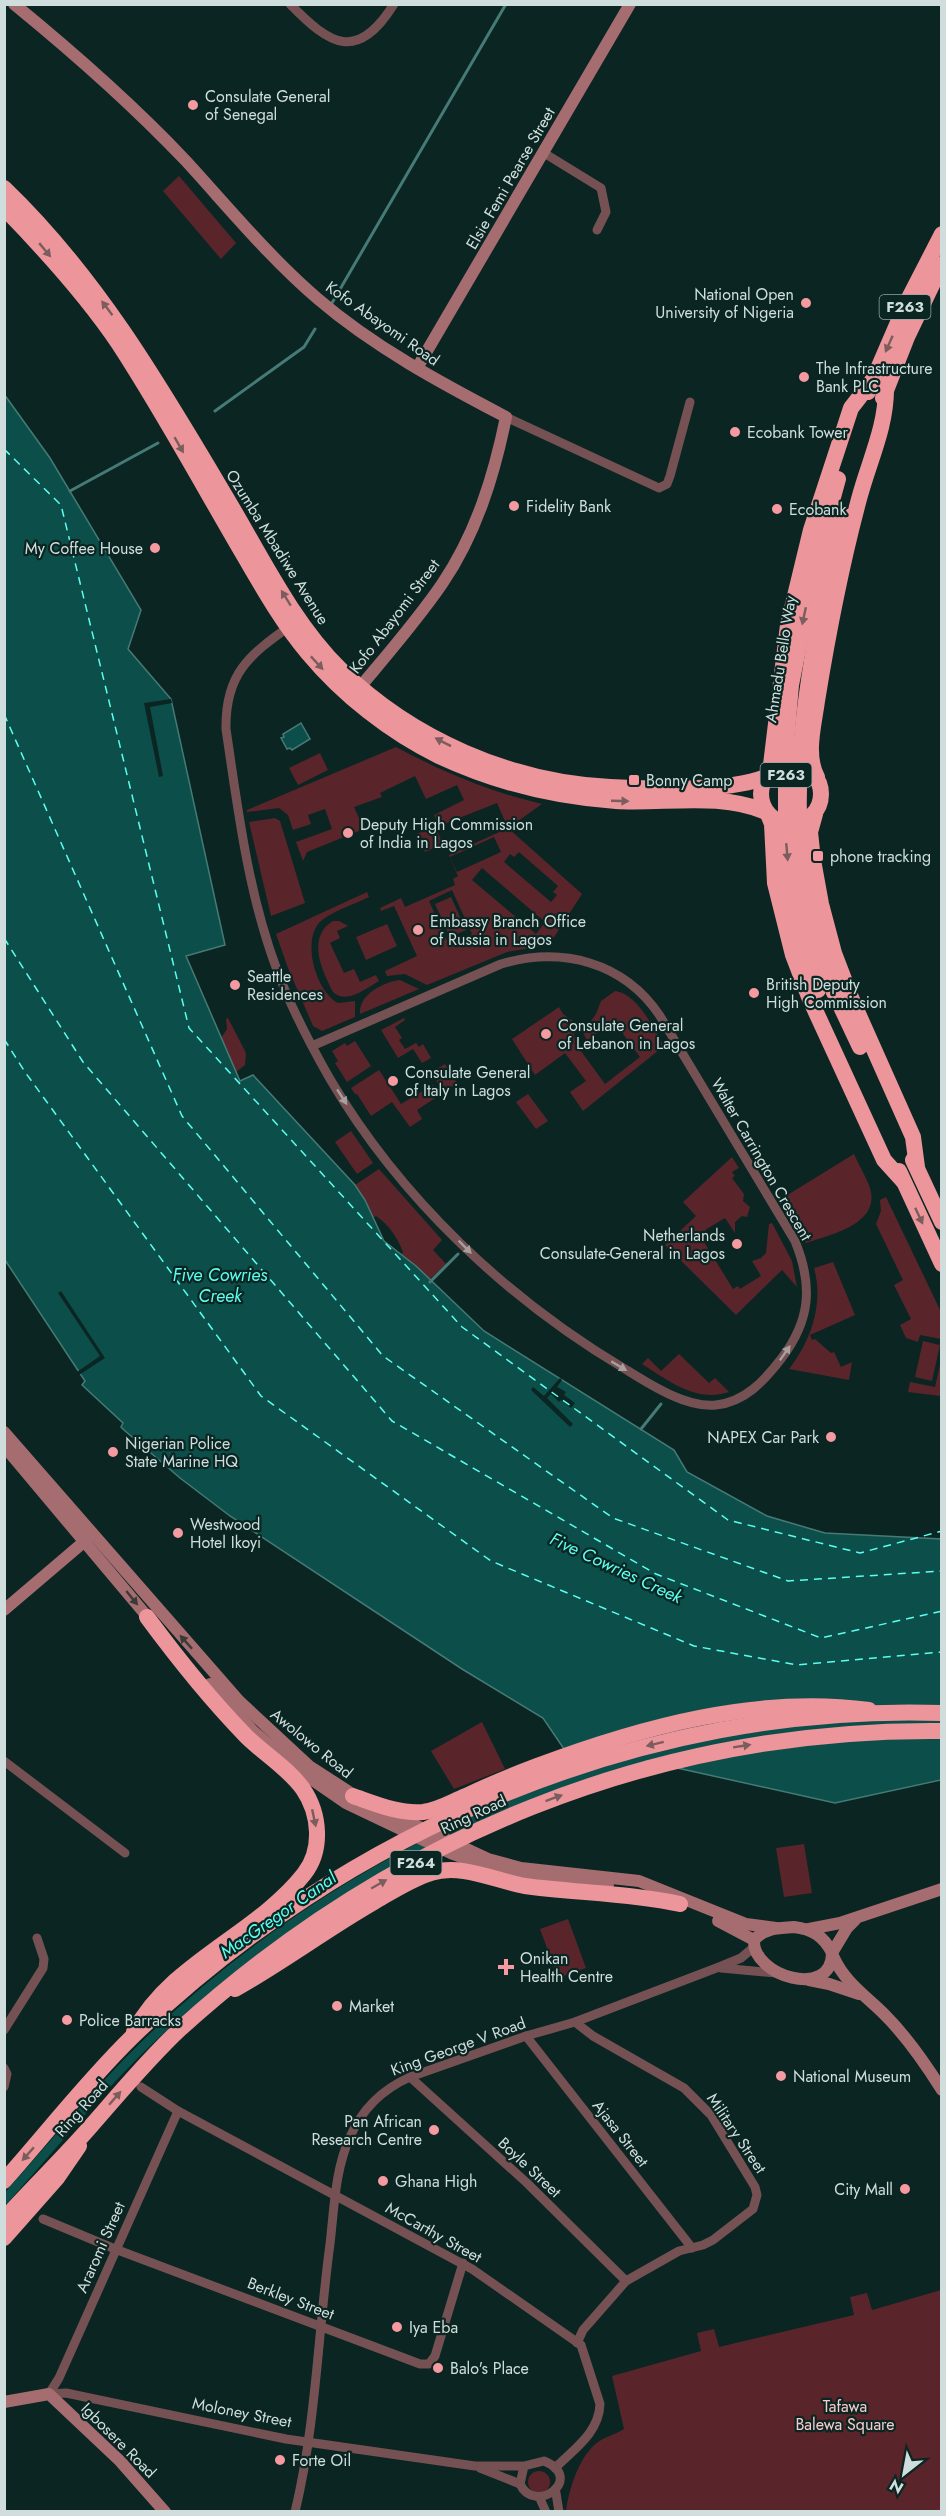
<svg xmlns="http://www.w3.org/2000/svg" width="946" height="2516" font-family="Jost,sans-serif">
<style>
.green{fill:#59252b;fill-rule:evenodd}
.water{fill:#0c4f4a;stroke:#467a76;stroke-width:1.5}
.pier{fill:#0a2522}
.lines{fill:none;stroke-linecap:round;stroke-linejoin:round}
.stream{stroke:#467a76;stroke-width:3}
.canal{stroke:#0c4f4a;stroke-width:9}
.ferry{stroke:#5bfef0;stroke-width:1.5;stroke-dasharray:8 6;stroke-linecap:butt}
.street{stroke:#755153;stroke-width:9}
.secondary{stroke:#a56d70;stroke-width:12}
.highway{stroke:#ec959a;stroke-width:16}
.highway-bridge{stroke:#ec959a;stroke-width:16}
.oneway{fill:#7b5d5e}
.oneway2{fill:#a69f9e}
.oneway3{fill:#383b39}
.poi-dot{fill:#f49aa0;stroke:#0a2522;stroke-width:2}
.labels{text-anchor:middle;stroke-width:4.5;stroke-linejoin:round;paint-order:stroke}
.shield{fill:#0a2522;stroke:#94a6a4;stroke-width:1.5}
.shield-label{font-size:15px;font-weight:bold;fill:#cfdedc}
.poi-label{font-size:16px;fill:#cfdedc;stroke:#0a2522;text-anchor:start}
.street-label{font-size:16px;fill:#cfdedc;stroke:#0a2522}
.park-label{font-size:16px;fill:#f9cacc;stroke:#0a2522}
.water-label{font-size:18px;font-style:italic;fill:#5bfef0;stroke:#0a2522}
</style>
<rect width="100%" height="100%" fill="#0a2522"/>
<g class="green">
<path d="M179,176L236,243L221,259L163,191Z"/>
<path d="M396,747C443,772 490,792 542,804L508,828L582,894L549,945L507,952L427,985L405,974L387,976L385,971L417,956L394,906L381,911L380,908L401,898L405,907L455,885L453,879L458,876L449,855L508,828L497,803L439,826L434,815L464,800L457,785L426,799L415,776L380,793L382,797L354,807L364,829L307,852L303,861L296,842L332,829L325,809L308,815L311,824L293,830L288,815L279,808L247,812V810ZM494,837L501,852L457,872L450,857ZM519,852L558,886L553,892L557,895L551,902L504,862L510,854L514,857ZM482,868L545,922L536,934L472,880ZM452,890L472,934L449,945L429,901Z"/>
<path d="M320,753L328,770L298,785L289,768Z"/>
<path d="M275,818L280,821L305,903L271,916L249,822Z"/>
<path d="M435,826L443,844L425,852L417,834Z"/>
<path d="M367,892L369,897C355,904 335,910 322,920C300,938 316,992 338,1003L355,1001V1017L322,1031L313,1026L288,968L276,934Z"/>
<path d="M451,897L466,930L450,937L435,904Z"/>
<path d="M333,921H339L348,926L337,931L340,938L330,943L344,973L354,969L360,982L376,975L379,981C366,988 347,1005 333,992C322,971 306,937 333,921Z"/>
<path d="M387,924L397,946L366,960L356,937Z"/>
<path d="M400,980L419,989L360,1014C358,995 383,982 400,980Z"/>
<path d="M615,991C638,994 653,1028 664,1046L583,1111L570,1092L586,1081L565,1053L535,1075L512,1039L559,1007L563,1014L573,1021L575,1043L605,1084L640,1057L613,1020L587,1041L583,1032L596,1014L601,1001Z"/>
<path d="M228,1018L246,1053L245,1065L236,1072L221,1038L227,1029L226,1019Z"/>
<path d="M404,1018L405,1020L395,1027L402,1038L399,1040L405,1049L416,1043L419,1047L423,1044L431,1058L422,1063L413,1049L398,1058L381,1030Z"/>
<path d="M355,1041L371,1066L347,1082L335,1063L338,1061L332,1051L345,1043L347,1046Z"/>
<path d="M445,1064L457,1083L443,1092L431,1072Z"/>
<path d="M379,1070L401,1104L433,1085L440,1095L417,1110L422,1119L410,1127L392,1102L371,1116L357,1094H355L351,1088Z"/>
<path d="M528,1094L548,1121L536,1129L516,1102Z"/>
<path d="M351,1131L373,1163L357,1174L335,1142Z"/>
<path d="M854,1154C859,1165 866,1177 870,1188C881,1224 830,1235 806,1243L781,1199Z"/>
<path d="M732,1157L739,1168L732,1172L735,1176L732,1178L744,1194L743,1201L750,1207L747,1217L742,1216L735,1222V1233L725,1218L705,1230L707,1233L701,1237L733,1289L738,1286L740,1289L761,1276L752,1261L761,1258L766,1253L769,1224L772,1223L792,1261L797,1287L782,1270L736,1315L665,1245L696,1216L683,1202Z"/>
<path d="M379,1169L442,1240L433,1250L446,1264L429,1280L401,1255L403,1252C397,1237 390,1226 376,1216L373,1218L365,1200L355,1185Z"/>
<path d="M886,1197L941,1312V1339L920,1335L918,1342L906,1338L900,1325L911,1319L894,1285L903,1280L876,1224L881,1211L880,1200Z"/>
<path d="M833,1262L855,1315L810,1335L812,1340L815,1339L831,1353L834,1352L841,1367L852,1362L849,1380L789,1369C811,1341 824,1303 814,1268Z"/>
<path d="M923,1341L940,1345L932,1381L915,1377Z"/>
<path d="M679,1354L709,1383L715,1378L729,1392C696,1403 669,1381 642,1364L648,1358L661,1371Z"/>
<path d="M941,1360V1396L908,1392L910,1382L935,1387Z"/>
<path d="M482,1722L505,1769L454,1789L431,1751Z"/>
<path d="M804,1844L812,1893L784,1897L776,1848Z"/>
<path d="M568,1919L586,1968L558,1978L540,1929Z"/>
<path d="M941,2290V2511H566C569,2489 579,2456 598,2442C605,2437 616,2434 624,2429L612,2376L701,2351L697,2333L714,2329L719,2347L854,2315L850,2297L867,2293L872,2310Z"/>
<circle cx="539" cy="2482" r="11"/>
</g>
<g class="water">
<path d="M4,394L50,458L141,610L128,649L171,699L225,945L186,956L240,1081L253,1075L355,1185L365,1200L384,1241L416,1266L484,1331L674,1450L687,1472L767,1516L825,1533L941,1539V1780L835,1803L641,1760L576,1748L564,1749L543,1718L462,1669L230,1516L180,1478L124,1430L121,1427L123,1423L82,1385L85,1381L5,1260Z"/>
<path d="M301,723L310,739L292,750L290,748L287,749L281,738L284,737L283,734Z"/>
</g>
<g class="pier">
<path d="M171,699L172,703L150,707L163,776L159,777L144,703Z"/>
<path d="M61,1291L105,1358L79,1375L77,1372L100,1356L58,1293Z"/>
<path d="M560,1378L562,1380L557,1387L566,1392L564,1395L575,1403L571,1408L561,1400L559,1402L551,1394L547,1398L573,1424L570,1427L531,1390L533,1387L544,1396Z"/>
</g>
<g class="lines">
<g class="stream">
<path d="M332,303L506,4"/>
<path d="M215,411L304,347L315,329"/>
<path d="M70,491L158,443"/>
<path d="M430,1282L458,1254"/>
<path d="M641,1429L661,1404"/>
</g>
<path class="canal" d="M4,2200C54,2145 101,2086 155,2035C244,1951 343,1883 454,1830C478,1818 503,1805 528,1796C565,1782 603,1771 641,1760"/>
<g class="ferry">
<path d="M4,449L61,505L189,1028L462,1327L728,1520L860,1553L942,1531"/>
<path d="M4,714L182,1116L383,1356L613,1518L788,1581L942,1571"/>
<path d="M4,938L83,1062L392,1421L656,1574L821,1638L942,1611"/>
<path d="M4,1039L25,1072L261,1396L491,1561L694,1646L797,1665L942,1652"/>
</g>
<g class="street">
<path d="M290,4C330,45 357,63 394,4"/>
<path d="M544,153L601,188L606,212L597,230"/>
<path d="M506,417L659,488L667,484L670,476L690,402"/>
<path d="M290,626C249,655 225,674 226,729C238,810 248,893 277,970C291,1008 310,1044 330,1079C400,1198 507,1299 625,1369C649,1384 686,1408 716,1405C745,1402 764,1381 781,1359C811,1320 813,1285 795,1241L660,1016C624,962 562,946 501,964L312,1046"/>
<path d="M4,1761L125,1853"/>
<path d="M721,1968L776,1973"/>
<path d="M575,2022L593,2036L684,2088L711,2115L755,2187L757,2195L753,2209L713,2240L703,2245L679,2251L626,2281L583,2330L577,2343"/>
<path d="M4,2030L43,1968L44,1959L37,1938"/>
<path d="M526,2036L692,2248"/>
<path d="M4,2068L7,2074L4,2087"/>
<path d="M410,2077L527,2183L626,2281"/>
<path d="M141,2087L178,2111L472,2269L581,2345L600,2404C599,2433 574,2449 555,2468"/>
<path d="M43,2219L115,2249L420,2364H429L435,2356L463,2263"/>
<path d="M49,2394L66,2393L286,2439L475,2466H524L544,2461C586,2478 535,2516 520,2484L524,2466"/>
<path d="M49,2394L59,2378L178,2111"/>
<path d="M480,2468L520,2484"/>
<path d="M556,2493L559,2512"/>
<path d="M541,2501L546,2512"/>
<path d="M295,2512C316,2425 318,2332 330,2244C334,2210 335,2169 350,2137C362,2109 383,2089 410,2077L526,2036L575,2022L719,1967L741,1958L754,1947"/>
</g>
<g class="secondary">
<path d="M14,4C74,53 133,105 186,161C229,208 269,257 318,299C374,347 441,383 506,417C494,476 476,534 442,584C416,622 385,657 356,692"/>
<path d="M417,368L630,4"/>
<path d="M4,1432L239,1701L309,1766L360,1799"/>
<path d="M4,1446L151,1621"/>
<path d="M4,1610L92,1535"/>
<path d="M210,1684L253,1731L304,1774L346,1803L453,1854L500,1872L548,1881L608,1886"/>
<path d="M389,1813L488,1859L521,1868L639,1881L746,1924L776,1928"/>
<path d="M718,1921L754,1940"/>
<path d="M794,1927C812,1929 824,1936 832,1953C832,2000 752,1976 754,1940C765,1928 778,1928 794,1927Z"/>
<path d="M809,1929L840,1923L942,1889"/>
<path d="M832,1953L847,1928L855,1920"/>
<path d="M833,1956C845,1983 865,1995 885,2015C907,2037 925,2063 942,2090"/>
<path d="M809,1980L829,1984L859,1994"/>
<path d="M4,2402L49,2394L120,2461L165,2512"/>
</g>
<g class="highway">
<path d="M4,188C99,279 164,393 230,504C263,560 294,624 341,670C412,739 510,782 610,787C653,789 726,792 766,777"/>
<path d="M4,208C45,250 86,295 119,344C162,410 200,480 239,547C260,583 281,621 308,653C343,695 390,732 439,756C495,782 555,797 616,801C665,804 720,792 766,812"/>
<path d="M868,392L906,304L942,234"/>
<path d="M883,398L907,337L942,264"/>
<path d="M816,559L838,479"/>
<path d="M830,561L844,516"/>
<circle cx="791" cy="794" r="30"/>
<path d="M770,773L788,625L811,530L851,408L872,381"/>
<path d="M817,777C805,755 814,724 817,701C828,633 841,566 859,499C869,461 886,428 886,389"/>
<path d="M768,814L772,824L775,883L793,955L809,997L884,1160L903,1181"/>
<path d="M815,814L810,832L813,860L821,904L834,953L852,1000L913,1137L917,1167"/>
<path d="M834,992L860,1047"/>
<path d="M913,1160L942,1222"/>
<path d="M899,1171L942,1264"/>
<path d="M353,1796C376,1804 399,1814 423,1812C439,1810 451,1802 466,1796C489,1785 513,1775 537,1766C641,1727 757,1695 869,1710"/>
<path d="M235,1989C283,1962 327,1929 374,1902C393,1891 411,1879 431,1873C461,1863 496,1881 525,1886C577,1893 629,1893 680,1904"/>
<path d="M134,2032C171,1962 256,1935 304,1874C323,1850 320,1814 303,1789C288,1768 264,1754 246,1736C210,1699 178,1659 147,1617"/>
<path d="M4,2238L57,2178L79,2146"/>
</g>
<g class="highway-bridge">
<path d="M816,559L791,685L786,743V837L790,887L797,923L818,990"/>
<path d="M830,561C808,677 784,797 810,913C816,940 826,966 834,992"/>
<path d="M4,2181C46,2134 86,2082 131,2038C344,1831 643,1703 942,1713"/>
<path d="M4,2219C33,2187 63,2158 91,2126C120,2093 148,2059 180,2029C392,1837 654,1728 942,1731"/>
</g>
</g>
<defs><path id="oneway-solid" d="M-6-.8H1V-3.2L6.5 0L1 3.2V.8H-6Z" transform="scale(1.5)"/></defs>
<g class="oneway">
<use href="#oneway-solid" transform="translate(45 250) rotate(50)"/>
<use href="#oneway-solid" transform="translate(107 308) rotate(-127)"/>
<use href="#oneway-solid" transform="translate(889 344) rotate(114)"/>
<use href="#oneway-solid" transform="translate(179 445) rotate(60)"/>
<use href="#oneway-solid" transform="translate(286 598) rotate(-122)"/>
<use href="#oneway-solid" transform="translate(804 616) rotate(102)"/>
<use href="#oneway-solid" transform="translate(317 663) rotate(47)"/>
<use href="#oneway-solid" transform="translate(443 742) rotate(-153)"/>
<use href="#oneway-solid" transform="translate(620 801) rotate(2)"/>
<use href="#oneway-solid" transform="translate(787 852) rotate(85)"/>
<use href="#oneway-solid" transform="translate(919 1216) rotate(65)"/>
<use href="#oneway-solid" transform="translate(655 1744) rotate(166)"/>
<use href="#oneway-solid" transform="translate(742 1746) rotate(-9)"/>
<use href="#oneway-solid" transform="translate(554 1798) rotate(-20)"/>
<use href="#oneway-solid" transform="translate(314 1818) rotate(78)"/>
<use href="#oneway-solid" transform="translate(379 1884) rotate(-30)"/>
<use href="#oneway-solid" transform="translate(115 2098) rotate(-49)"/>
<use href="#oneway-solid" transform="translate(28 2154) rotate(131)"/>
</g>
<g class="oneway2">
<use href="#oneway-solid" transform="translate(342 1097) rotate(57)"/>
<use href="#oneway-solid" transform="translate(465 1247) rotate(45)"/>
<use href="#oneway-solid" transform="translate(785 1353) rotate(-55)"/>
<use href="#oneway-solid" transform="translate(619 1366) rotate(31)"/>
</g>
<g class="oneway3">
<use href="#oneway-solid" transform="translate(132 1598) rotate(51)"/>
<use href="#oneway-solid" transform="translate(186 1642) rotate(-132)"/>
</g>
<g class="poi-dot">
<circle cx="193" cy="105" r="6"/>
<circle cx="806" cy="303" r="6"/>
<circle cx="804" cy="377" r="6"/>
<circle cx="735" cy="432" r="6"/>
<circle cx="514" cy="506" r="6"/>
<circle cx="777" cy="509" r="6"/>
<circle cx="155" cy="548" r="6"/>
<rect x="628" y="774" width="12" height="12" rx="3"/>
<circle cx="348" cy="833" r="6"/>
<rect x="812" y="850" width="12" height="12" rx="3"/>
<circle cx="418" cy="930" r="6"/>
<circle cx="235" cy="985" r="6"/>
<circle cx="754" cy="993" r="6"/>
<circle cx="546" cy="1034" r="6"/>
<circle cx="393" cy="1081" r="6"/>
<circle cx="737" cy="1244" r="6"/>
<circle cx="831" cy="1437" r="6"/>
<circle cx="113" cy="1452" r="6"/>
<circle cx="178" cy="1533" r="6"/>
<path d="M503 1958h6v6h6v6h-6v6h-6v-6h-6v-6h6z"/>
<circle cx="337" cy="2006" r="6"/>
<circle cx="67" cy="2020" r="6"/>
<circle cx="781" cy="2076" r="6"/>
<circle cx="434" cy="2130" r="6"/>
<circle cx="383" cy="2181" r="6"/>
<circle cx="905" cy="2189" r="6"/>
<circle cx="397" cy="2327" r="6"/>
<circle cx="438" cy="2368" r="6"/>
<circle cx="280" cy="2460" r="6"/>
</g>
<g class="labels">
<g class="shield">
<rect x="879.5" y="295" width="51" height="24" rx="4.5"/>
<rect x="760.5" y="763" width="51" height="24" rx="4.5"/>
<rect x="390.5" y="1851" width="51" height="24" rx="4.5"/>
</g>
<g class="shield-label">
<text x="905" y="312">F263</text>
<text x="786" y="780">F263</text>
<text x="416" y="1868">F264</text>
</g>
<g class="poi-label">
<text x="205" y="102">Consulate General<tspan x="205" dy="18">of Senegal</tspan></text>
<text x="794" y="300" text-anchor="end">National Open<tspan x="794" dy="18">University of Nigeria</tspan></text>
<text x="816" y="374">The Infrastructure<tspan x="816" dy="18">Bank PLC</tspan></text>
<text x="747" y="438">Ecobank Tower</text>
<text x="526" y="512">Fidelity Bank</text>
<text x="789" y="515">Ecobank</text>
<text x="143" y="554" text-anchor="end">My Coffee House</text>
<text x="646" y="786">Bonny Camp</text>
<text x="360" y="830">Deputy High Commission<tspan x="360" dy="18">of India in Lagos</tspan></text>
<text x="830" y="862">phone tracking</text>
<text x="430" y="927">Embassy Branch Office<tspan x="430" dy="18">of Russia in Lagos</tspan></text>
<text x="247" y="982">Seattle<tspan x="247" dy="18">Residences</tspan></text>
<text x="766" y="990">British Deputy<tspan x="766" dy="18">High Commission</tspan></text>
<text x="558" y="1031">Consulate General<tspan x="558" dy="18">of Lebanon in Lagos</tspan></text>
<text x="405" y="1078">Consulate General<tspan x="405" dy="18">of Italy in Lagos</tspan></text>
<text x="725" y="1241" text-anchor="end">Netherlands<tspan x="725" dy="18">Consulate-General in Lagos</tspan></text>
<text x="819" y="1443" text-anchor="end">NAPEX Car Park</text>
<text x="125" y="1449">Nigerian Police<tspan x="125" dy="18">State Marine HQ</tspan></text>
<text x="190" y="1530">Westwood<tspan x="190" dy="18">Hotel Ikoyi</tspan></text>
<text x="520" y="1964">Onikan<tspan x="520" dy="18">Health Centre</tspan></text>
<text x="349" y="2012">Market</text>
<text x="79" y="2026">Police Barracks</text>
<text x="793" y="2082">National Museum</text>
<text x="422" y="2127" text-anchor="end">Pan African<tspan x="422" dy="18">Research Centre</tspan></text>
<text x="395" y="2187">Ghana High</text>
<text x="893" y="2195" text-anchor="end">City Mall</text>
<text x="409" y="2333">Iya Eba</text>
<text x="450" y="2374">Balo's Place</text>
<text x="292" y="2466">Forte Oil</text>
</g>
<g class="street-label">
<text transform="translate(510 178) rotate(-60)" y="6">Elsie Femi Pearse Street</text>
<text transform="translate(383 323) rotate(35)" y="6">Kofo Abayomi Road</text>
<text transform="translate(278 547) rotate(58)" y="6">Ozumba Mbadiwe Avenue</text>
<text transform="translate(394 616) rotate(-53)" y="6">Kofo Abayomi Street</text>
<text transform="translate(780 659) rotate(-81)" y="6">Ahmadu Bello Way</text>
<text transform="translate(762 1159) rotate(60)" y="6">Walter Carrington Crescent</text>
<text transform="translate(312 1743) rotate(39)" y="6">Awolowo Road</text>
<text transform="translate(473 1814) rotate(-25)" y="6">Ring Road</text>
<text transform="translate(458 2046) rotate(-20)" y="6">King George V Road</text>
<text transform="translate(81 2108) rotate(-48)" y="6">Ring Road</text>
<text transform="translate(621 2133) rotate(52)" y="6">Ajasa Street</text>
<text transform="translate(737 2133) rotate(56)" y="6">Military Street</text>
<text transform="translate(530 2167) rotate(43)" y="6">Boyle Street</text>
<text transform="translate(434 2232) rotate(29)" y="6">McCarthy Street</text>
<text transform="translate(100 2247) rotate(-66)" y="6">Araromi Street</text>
<text transform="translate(291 2298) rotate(21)" y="6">Berkley Street</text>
<text transform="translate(242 2412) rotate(11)" y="6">Moloney Street</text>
<text transform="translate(119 2440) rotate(45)" y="6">Igbosere Road</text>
</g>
<g class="park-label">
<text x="845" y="2412">Tafawa<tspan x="845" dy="18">Balewa Square</tspan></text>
</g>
<g class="water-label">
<text x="220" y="1281">Five Cowries<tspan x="220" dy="21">Creek</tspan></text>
<text transform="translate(616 1568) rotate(25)" y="6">Five Cowries Creek</text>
<text transform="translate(278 1915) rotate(-35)" y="6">MacGregor Canal</text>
</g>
</g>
<rect width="946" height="2516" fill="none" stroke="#cfdedc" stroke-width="12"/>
<g transform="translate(904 2474) rotate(211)" stroke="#0a2522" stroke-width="4.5" paint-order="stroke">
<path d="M0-4.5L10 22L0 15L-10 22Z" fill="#cfdedc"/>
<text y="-9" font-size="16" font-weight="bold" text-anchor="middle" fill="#cfdedc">N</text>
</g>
</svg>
